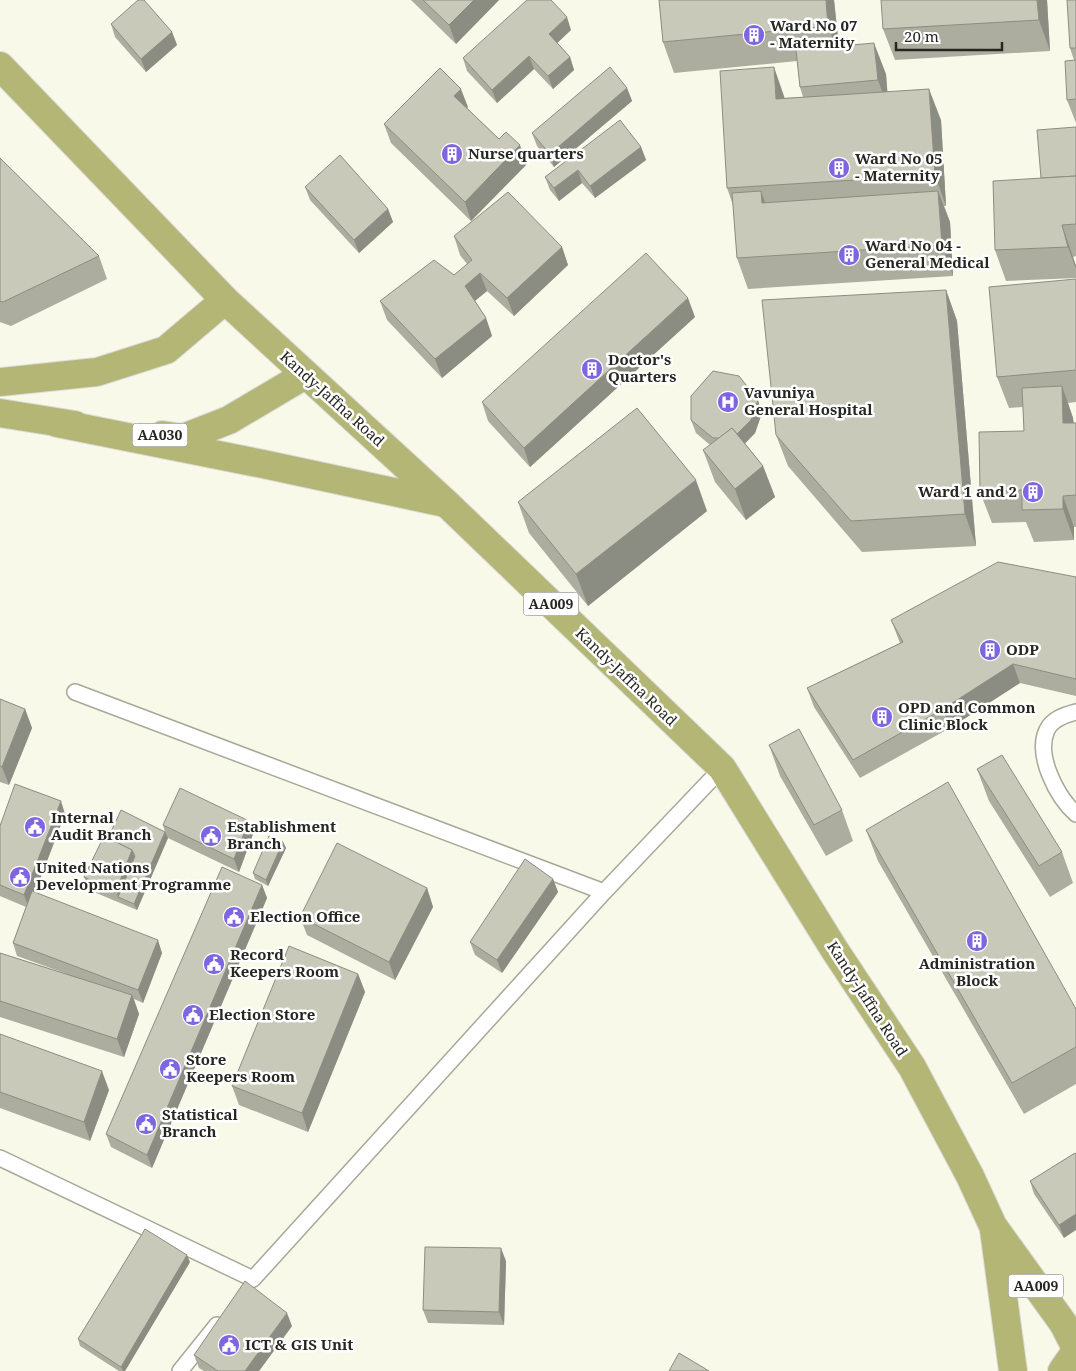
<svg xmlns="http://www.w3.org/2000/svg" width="1076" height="1371" font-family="'Noto Serif',serif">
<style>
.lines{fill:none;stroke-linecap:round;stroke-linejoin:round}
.service-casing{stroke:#a8a899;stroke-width:18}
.trunk-casing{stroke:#dcdcdb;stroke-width:30}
.service{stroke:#fff;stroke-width:15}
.trunk{stroke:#b4b676;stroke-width:28}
.wall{fill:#acad9f}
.shaded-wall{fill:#8c8d82}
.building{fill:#c8c9b9;stroke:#8c8d82}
.labels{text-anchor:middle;stroke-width:5;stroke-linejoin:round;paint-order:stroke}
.shield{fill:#fff;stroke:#686864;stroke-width:1}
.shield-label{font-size:14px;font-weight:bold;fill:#272721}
.poi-label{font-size:15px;font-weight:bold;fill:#272721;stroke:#fff;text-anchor:start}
.street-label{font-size:15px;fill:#272721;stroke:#fff}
</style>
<rect width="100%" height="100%" fill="#f8f9e9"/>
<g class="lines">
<g class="service-casing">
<g id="service">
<path d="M75,692L604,892"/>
<path d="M1076,712C1065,715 1052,719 1047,730C1035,755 1057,797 1076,814"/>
<path d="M0,1158L253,1279L604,892L722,768"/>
<path d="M180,1371L217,1325"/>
</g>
</g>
<g class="trunk-casing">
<g id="trunk">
<path d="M0,66L225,300L446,503L722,768L834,949L912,1067L970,1176L993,1226L1063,1323L1076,1348"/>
<path d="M0,382L97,372L166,350L225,300"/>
<path d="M0,413L75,425"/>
<path d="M57,423L263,464L445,503"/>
<path d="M162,435L183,438L229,420L305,375"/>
<path d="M994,1230L1013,1371"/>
<path d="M1062,1371L1076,1351"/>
</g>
</g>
<use href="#service" class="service"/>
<use href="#trunk" class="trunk"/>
</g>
<g class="wall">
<path d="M411,0H499L456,44Z"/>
<path d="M659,0H834L839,47L886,74L887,92L941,120L946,206H944L950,222L953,276L748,289L737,258L733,205L727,188L785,98L803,97L800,87L797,61L674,73L663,42Z"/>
<path d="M1047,0L1050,51L895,60L883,29Z"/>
<path d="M1076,0V123L1067,100L1074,60L1070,48Z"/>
<path d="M111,24L172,32L177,45L146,72L115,37Z"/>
<path d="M571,30L557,43L570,57L574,70L553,89L534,69L497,103L467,71L463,58Z"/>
<path d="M627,88L632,101L554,167L537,146L532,133Z"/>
<path d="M468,107L467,108L499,139L527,164L471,221L391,143L384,124Z"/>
<path d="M1076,127V256L1073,257L1076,266V278L1006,281L995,250L1041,178Z"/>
<path d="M641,147L646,160L595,198L582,183L559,201L550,190L545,177Z"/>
<path d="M0,158L99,256L107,279L11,326L0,322Z"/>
<path d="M305,187L388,209L393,222L359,253L310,200Z"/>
<path d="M454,236L562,247L568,265L514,316L487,291L475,301L486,318L492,336L442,378L387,320L380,301L454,275L467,264L460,255Z"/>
<path d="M1076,279V402L1068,403L1073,418L1074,423H1076V527H1074V540L1034,542L1026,522L992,523L980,492L1024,431L1023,407L1009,408L997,377Z"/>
<path d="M946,290L957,321L976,546L862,552L788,466L776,435Z"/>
<path d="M695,317L530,467L488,421L482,402Z"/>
<path d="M762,413L755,433L745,443L763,466L775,497L746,520L715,482L703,450L710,445L696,433L691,420Z"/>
<path d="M518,502L707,511L588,606L529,533Z"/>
<path d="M1076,577V696L1020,683L950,728L860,778L814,707L807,688L900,643L891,620Z"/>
<path d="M0,699L25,709L32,728L9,785L0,782Z"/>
<path d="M769,745L842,810L853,841L826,856L780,776Z"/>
<path d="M977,769L1062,852L1073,883L1050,897L989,801Z"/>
<path d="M65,814L35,892L162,953L143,1003L134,999L139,1014L124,1057L0,1017V953L70,975L17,956L13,943L26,907L0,896V826Z"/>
<path d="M249,821L253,834L239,872L168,838L137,910L89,890L84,877L108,838L165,832L163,825Z"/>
<path d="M866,830L1076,1009V1084L1024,1114L878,861Z"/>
<path d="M283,842L286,848L268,886L255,879L253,873Z"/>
<path d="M553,879L558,892L502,973L475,955L470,942Z"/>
<path d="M262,885L267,898L152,1168L111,1147L106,1134Z"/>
<path d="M427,888L433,907L395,980L307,935L300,917Z"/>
<path d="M358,974L365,992L308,1132L239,1105L232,1086Z"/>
<path d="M0,1034L109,1090L90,1141L0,1108Z"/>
<path d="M1075,1153L1064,1238L1034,1194L1030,1181Z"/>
<path d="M506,1261L504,1325L428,1323L423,1310Z"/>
<path d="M190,1262L125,1371H119L80,1346L78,1339Z"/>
<path d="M292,1326L259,1371H204L199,1368L194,1355Z"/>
</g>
<g class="shaded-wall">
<path d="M474,0H499L456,44L449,25Z"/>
<path d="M826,0H834L840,57L828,26Z"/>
<path d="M1037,0H1047L1050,51L1039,20Z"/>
<path d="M567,17L571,30L553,47L549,34Z"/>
<path d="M172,32L177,45L146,72L141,59Z"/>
<path d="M874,43L886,74L889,111L878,80Z"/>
<path d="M529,56L534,69L497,103L492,90Z"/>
<path d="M570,57L574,70L553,89L548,76Z"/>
<path d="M774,67L785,99H776Z"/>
<path d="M627,88L632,101L554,167L550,154Z"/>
<path d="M461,89L468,107L461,114L454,96Z"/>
<path d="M929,89L941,120L946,206L935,175Z"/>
<path d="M520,145L527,164L471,221L465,202Z"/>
<path d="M641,147L646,160L595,198L590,186Z"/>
<path d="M578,170L582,183L559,201L554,188Z"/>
<path d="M761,191L772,222L762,203Z"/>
<path d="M938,191L950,222L953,276L942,245Z"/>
<path d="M388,209L393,222L359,253L354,240Z"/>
<path d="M1062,225L1073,257L1076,266V269L1068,247Z"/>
<path d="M562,247L568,265L514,316L507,298Z"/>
<path d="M480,273L487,291L471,304L465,286Z"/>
<path d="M946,290L957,321L976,546L965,514Z"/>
<path d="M688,298L695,317L530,467L524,448Z"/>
<path d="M486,318L492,336L442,378L435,359Z"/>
<path d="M1062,386L1073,418L1075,455L1063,423Z"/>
<path d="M758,400L762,413L755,433L737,452L733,439Z"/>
<path d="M763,466L775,497L746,520L735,489Z"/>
<path d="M696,480L707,511L588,606L576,574Z"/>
<path d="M1063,496L1074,527V540L1063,509Z"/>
<path d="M1013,664L1020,683L950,728L943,709Z"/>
<path d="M25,709L32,728L9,785L2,767Z"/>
<path d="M61,801L65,814L29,908L24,895Z"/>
<path d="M249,821L253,834L239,872L234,859Z"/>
<path d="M165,832L168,838L137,910L134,904Z"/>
<path d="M283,842L286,848L268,886L266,880Z"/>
<path d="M132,850L137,863L118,897L116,891Z"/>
<path d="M553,879L558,892L502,973L497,960Z"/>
<path d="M262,885L267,898L152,1168L147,1155Z"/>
<path d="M427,888L433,907L395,980L389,962Z"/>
<path d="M158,940L162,953L143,1003L138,990Z"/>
<path d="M358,974L365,992L308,1132L302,1113Z"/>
<path d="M132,995L139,1014L124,1057L117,1039Z"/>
<path d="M102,1071L109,1090L90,1141L84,1122Z"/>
<path d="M1076,1214V1230L1064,1238L1059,1225Z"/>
<path d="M501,1248L506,1261L504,1325L499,1312Z"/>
<path d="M187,1255L190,1262L125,1371H123L121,1367Z"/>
<path d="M287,1313L292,1326L259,1371H245Z"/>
</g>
<g class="building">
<path d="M138,0H144L172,32L141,59L111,24Z"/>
<path d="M423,0H474L449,25Z"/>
<path d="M527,0H551L567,17L549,34L570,57L548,76L529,56L492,90L463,58Z"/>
<path d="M659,0H826L828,26L663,42Z"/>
<path d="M881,0H1037L1039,20L883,29Z"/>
<path d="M1067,0H1076V48H1070Z"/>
<path d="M874,43L878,80L800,87L796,50Z"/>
<path d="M1076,60V99L1067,100L1065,61Z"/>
<path d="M610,67L627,88L550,154L532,133Z"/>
<path d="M774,67L776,99L929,89L935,175L727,188L720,71Z"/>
<path d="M440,68L461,89L454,96L499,139L506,132L520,145L465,202L384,124Z"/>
<path d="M620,120L641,147L590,186L578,170L554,188L545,177Z"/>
<path d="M1076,127V176L1041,178L1037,130Z"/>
<path d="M340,155L388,209L354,240L305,187Z"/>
<path d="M0,158L99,256L3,302L0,301Z"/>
<path d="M1076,176V224L1062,225L1068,247L995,250L993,181Z"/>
<path d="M761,191L762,203L938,191L942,245L737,258L732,193Z"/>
<path d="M508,192L562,247L507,298L480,273L465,286L486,318L435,359L380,301L434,260L454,275L472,260L454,236Z"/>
<path d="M646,253L688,298L524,448L482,402Z"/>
<path d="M1076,279V370L997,377L989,287Z"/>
<path d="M946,290L965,514L851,521L776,435L762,300Z"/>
<path d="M713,371L739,376L758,400L751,420L737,434L732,428L719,438H713L691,420V396Z"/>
<path d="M1062,386L1063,423H1076V495L1063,496V509L1022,510V490L980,492L979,432L1024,431L1022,388Z"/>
<path d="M637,408L696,480L576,574L518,502Z"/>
<path d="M732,428L763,466L735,489L703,450Z"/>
<path d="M998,562L1076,577V679L1013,664L943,709L853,760L807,688L903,642L891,620Z"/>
<path d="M0,699L25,709L2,767L0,766Z"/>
<path d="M799,729L842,810L814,825L769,745Z"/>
<path d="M1002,755L1062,852L1039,866L977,769Z"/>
<path d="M948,782L1076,1009V1047L1012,1083L866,830Z"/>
<path d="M15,784L61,801L24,895L0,885V826Z"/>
<path d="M180,788L249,821L234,859L163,825Z"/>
<path d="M121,810L165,832L134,904L118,897L135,856L132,850L108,838Z"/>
<path d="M104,836L132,850L116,891L84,877Z"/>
<path d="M269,836L283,842L266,880L253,873Z"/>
<path d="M337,843L427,888L389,962L300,917Z"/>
<path d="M525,859L553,879L497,960L470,942Z"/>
<path d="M222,867L262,885L147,1155L106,1134Z"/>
<path d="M32,891L158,940L138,990L13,943Z"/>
<path d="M289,946L358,974L302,1113L232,1086Z"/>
<path d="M0,953L132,995L117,1039L0,1001Z"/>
<path d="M0,1034L102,1071L84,1122L0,1092Z"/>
<path d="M1075,1153L1076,1155V1214L1059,1225L1030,1181Z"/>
<path d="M145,1229L187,1255L121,1367L78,1339Z"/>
<path d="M425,1247L501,1248L499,1312L423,1310Z"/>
<path d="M245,1281L287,1313L245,1371H218L194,1355Z"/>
<path d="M679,1353L709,1371H669Z"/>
</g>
<defs>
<g id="building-disc" transform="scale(1.125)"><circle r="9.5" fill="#7f65e0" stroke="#fff"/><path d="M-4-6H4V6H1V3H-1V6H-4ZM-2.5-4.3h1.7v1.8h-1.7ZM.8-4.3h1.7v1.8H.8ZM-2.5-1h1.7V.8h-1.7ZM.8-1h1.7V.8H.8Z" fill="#fff"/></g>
<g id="hospital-disc" transform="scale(1.125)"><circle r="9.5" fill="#7f65e0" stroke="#fff"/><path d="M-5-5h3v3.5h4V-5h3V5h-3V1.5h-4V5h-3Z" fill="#fff"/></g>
<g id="civic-disc" transform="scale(1.125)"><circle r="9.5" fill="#7f65e0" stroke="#fff"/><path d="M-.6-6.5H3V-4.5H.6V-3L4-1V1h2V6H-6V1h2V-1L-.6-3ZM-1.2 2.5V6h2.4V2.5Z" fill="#fff"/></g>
</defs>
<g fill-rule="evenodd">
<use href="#building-disc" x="754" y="35"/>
<use href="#building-disc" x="452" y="154"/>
<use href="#building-disc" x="839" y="168"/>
<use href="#building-disc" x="849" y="255"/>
<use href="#building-disc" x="592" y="369"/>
<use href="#hospital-disc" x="728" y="402"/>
<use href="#building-disc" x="1033" y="492"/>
<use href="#building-disc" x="990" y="650"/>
<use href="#building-disc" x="882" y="717"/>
<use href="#civic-disc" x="35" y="827"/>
<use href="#civic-disc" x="211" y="836"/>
<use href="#civic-disc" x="20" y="877"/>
<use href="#civic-disc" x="234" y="917"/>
<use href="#building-disc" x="977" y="941"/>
<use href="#civic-disc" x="214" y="964"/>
<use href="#civic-disc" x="193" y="1015"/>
<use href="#civic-disc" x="170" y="1069"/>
<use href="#civic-disc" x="146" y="1124"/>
<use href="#civic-disc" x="229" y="1345"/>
</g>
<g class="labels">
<g class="shield">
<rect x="132.5" y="423.5" width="55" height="23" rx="4"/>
<rect x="523.5" y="592.5" width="55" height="23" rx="4"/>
<rect x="1008.5" y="1274.5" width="55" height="23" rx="4"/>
</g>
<g class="shield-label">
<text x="160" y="440">AA030</text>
<text x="551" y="609">AA009</text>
<text x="1036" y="1291">AA009</text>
</g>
<g class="poi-label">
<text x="770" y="31">Ward No 07<tspan x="770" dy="17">- Maternity</tspan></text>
<text x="468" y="159">Nurse quarters</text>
<text x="855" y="164">Ward No 05<tspan x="855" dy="17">- Maternity</tspan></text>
<text x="865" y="251">Ward No 04 -<tspan x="865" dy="17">General Medical</tspan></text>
<text x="608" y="365">Doctor's<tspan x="608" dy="17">Quarters</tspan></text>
<text x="744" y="398">Vavuniya<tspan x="744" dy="17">General Hospital</tspan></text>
<text x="1017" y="497" text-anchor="end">Ward 1 and 2</text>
<text x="1006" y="655">ODP</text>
<text x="898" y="713">OPD and Common<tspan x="898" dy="17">Clinic Block</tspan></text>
<text x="51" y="823">Internal<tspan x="51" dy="17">Audit Branch</tspan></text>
<text x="227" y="832">Establishment<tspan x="227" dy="17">Branch</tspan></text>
<text x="36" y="873">United Nations<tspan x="36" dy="17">Development Programme</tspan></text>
<text x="250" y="922">Election Office</text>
<text x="230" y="960">Record<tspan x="230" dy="17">Keepers Room</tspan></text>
<text x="977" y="969" text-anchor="middle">Administration<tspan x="977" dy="17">Block</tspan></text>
<text x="209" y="1020">Election Store</text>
<text x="186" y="1065">Store<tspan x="186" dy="17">Keepers Room</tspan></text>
<text x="162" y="1120">Statistical<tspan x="162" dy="17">Branch</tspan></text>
<text x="245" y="1350">ICT &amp; GIS Unit</text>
</g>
<g class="street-label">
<text transform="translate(332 399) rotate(42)" y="5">Kandy-Jaffna Road</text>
<text transform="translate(626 677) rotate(44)" y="5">Kandy-Jaffna Road</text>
<text transform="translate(867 999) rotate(57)" y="5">Kandy-Jaffna Road</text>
</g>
</g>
<path d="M896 42v8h106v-8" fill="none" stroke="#272721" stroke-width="2.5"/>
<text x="904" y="42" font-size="15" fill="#272721" stroke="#ffffff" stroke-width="4" paint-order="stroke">20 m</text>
</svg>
